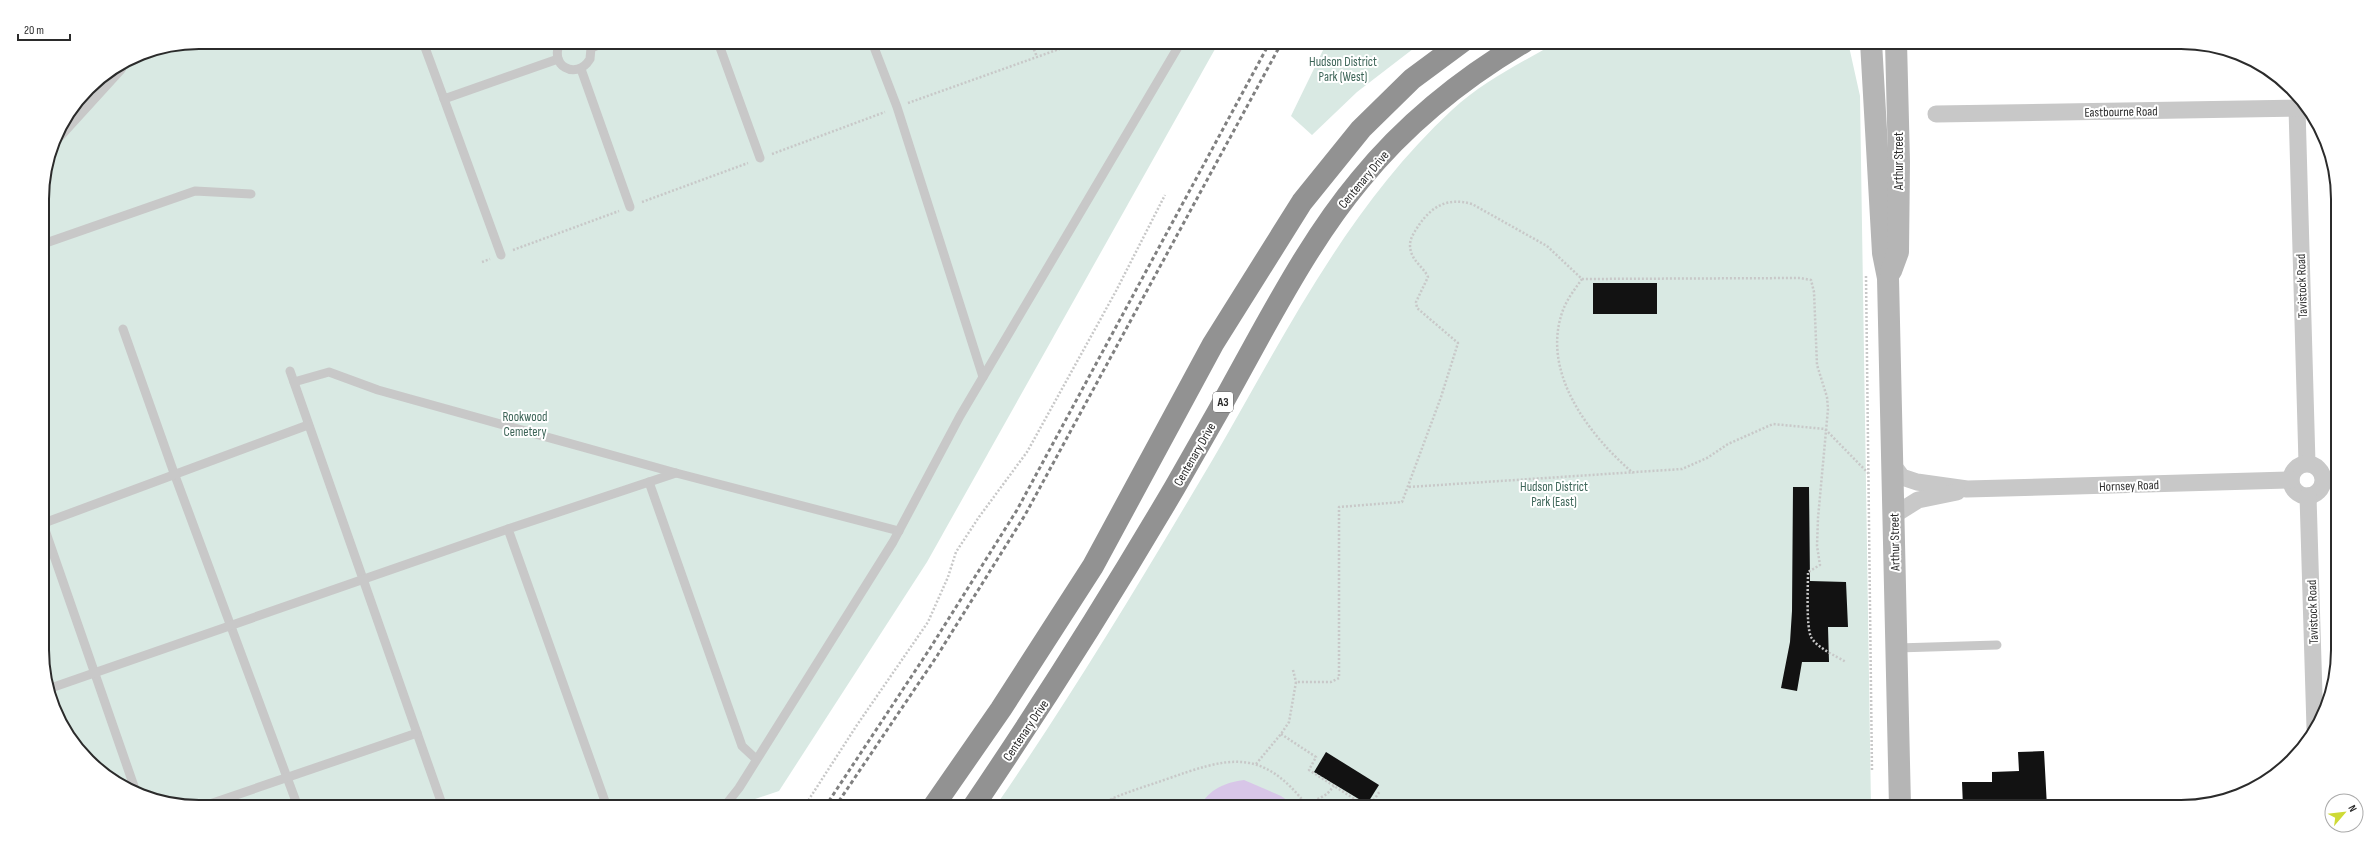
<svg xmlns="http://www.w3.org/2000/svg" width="2380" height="849" font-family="'Sofia Sans Condensed',sans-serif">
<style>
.green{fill:#d9e9e3}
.water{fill:#d8c6e8}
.building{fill:#121212}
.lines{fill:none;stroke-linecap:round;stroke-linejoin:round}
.path{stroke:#c8c8c8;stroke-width:2.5;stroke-dasharray:2 2;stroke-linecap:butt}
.lane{stroke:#c8c8c8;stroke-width:9}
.street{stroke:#c8c8c8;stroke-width:17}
.secondary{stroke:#b5b5b5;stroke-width:22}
.highway{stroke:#929292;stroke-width:22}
.rail{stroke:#808080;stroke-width:3;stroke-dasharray:4 3;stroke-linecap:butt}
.labels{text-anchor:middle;stroke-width:4;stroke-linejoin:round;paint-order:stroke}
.shield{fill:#fff;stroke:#6b6b6b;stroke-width:1}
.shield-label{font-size:12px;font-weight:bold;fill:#2b2b2b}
.park-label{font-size:13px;fill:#3c6457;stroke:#fff}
.street-label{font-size:13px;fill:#2b2b2b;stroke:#fff}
.rim{fill:none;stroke:#2b2b2b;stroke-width:2}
</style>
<rect width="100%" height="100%" fill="#fff"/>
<g class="green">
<path d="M199,42H1219L927,562L779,791L731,807H199L149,799L112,781L81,754L58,720L45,680L42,189L58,130L95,81L139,54Z"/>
<path d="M1327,42H1422L1357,92L1312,135L1291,116Z"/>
<path d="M1557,42H1848L1860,96L1871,807H995C1073,694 1143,577 1213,459C1284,337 1347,207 1452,110C1483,81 1521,63 1557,42Z"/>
</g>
<path class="water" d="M1244,780L1281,796L1297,807H1200C1208,789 1227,782 1244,780Z"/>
<g class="building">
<rect x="1593" y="283" width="64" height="31"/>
<path d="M1793,487H1809L1810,581L1846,582L1848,627H1828L1829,662H1802L1797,691L1781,688L1790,642L1792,611Z"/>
<path d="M2044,751L2047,807H1963L1962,782H1992V772L2019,771L2018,752Z"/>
<path d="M1326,752L1379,785L1367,804L1314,772Z"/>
</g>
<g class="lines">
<g class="path">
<path d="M1031,42L1037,57"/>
<path d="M908,103L1079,42"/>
<path d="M772,154L885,112"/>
<path d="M642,202L748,163"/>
<path d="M513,250L619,211"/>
<path d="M482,262L490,259"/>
<path d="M1866,276L1872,771"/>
<path d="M1582,279C1575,289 1567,299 1563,310C1540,372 1589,435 1633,473"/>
<path d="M1409,487L1682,469L1707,458L1728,444L1773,424L1825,429L1869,474"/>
<path d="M1293,670L1296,682"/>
<path d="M1281,734L1316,757L1309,770L1367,807"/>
<path d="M1256,764L1281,734L1289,722L1296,682H1331L1339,678V507L1402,502L1441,397L1458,343L1417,308L1416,302L1428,277C1423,266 1410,260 1410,245C1410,238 1415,231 1419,225C1432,206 1448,197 1472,204L1547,246L1582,279L1800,278L1811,280L1814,292L1817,365L1827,397L1828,409L1818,518L1817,546L1820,565L1808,572C1808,586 1806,626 1811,637C1817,648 1836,656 1846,662"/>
<path d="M1113,798L1114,807"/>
<path d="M1307,805L1327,794L1334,786"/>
<path d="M804,807L857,725L928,622L948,577L956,552L979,517L1027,452L1116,291L1165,195"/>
<path d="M1096,807C1116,795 1141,788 1164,780C1227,758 1261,745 1308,807"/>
<path d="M1369,807L1380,791"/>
</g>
<g class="lane">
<path d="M423,42L444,99L558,59"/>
<path d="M561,42C547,64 576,82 590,59L591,48L587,42"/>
<path d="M718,42L760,158"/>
<path d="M872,42L897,107L983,377"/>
<path d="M591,48L606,42"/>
<path d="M581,69L630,207"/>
<path d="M444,99L501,255"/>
<path d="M43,244L195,191L251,194"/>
<path d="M123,329L174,473L298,807"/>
<path d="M290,371L443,807"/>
<path d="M294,382L329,372L378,390L676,473"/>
<path d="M649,482L742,746L756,759"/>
<path d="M44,523L308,425"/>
<path d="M44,527L136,792"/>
<path d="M1897,648L1997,645"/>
<path d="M48,689L508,529"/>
<path d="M201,807L417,733"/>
<path d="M607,807L508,529L676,473L899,531"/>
<path d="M724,807L739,788L893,542L960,416L1181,42"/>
</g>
<g class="street">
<path d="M2297,108L2307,463"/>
<path d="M1936,114L2307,108"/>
<path d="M57,134L118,67"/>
<circle cx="2307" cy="480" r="16"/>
<path d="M1893,465L1902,477L1917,482L1967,489L2291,480"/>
<path d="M2308,496L2315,728"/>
<path d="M1894,515L1918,500L1957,492"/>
</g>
<g class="secondary">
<path d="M1871,42L1883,253L1888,278L1900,807"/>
<path d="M1891,271L1898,252L1899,162L1896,42"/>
</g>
<g class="highway">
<path d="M933,807L1001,709L1093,566L1213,344L1302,202L1361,129L1412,79L1462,42"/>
<path d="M973,807C1044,702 1111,596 1175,487C1204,437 1232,387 1259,337C1289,283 1320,228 1360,180C1405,125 1463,78 1524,42"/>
</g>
<g class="rail">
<path d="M825,807L929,650L1017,510L1270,42"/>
<path d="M835,807L937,656L1025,515L1282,42"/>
</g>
</g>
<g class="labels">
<rect class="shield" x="1213" y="392" width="20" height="20" rx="3"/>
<g class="shield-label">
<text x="1223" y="406">A3</text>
</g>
<g class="park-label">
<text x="1343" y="66">Hudson District<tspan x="1343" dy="15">Park (West)</tspan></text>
<text x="525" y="421">Rookwood<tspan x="525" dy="15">Cemetery</tspan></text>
<text x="1554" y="491">Hudson District<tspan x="1554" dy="15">Park (East)</tspan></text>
</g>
<g class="street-label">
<text transform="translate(2121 111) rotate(-1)" y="5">Eastbourne Road</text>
<text transform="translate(1898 161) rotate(-90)" y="5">Arthur Street</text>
<text transform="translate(1363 179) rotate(-50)" y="5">Centenary Drive</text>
<text transform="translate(2301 286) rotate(-92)" y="5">Tavistock Road</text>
<text transform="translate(1194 454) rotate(-60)" y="5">Centenary Drive</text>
<text transform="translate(2129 485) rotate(-2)" y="5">Hornsey Road</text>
<text transform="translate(1894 542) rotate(-91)" y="5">Arthur Street</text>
<text transform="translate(2312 612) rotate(-92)" y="5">Tavistock Road</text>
<text transform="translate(1025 730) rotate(-56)" y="5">Centenary Drive</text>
</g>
</g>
<path d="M0 0H2380V849H0ZM199 49H2181A150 150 0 0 1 2331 199V650A150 150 0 0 1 2181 800H199A150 150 0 0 1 49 650V199A150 150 0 0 1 199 49Z" fill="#fff" fill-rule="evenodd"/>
<path class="rim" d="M199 49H2181A150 150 0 0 1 2331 199V650A150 150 0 0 1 2181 800H199A150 150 0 0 1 49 650V199A150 150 0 0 1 199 49Z"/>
<g transform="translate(2344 813) rotate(62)"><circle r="19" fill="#ffffff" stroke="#aaaaaa"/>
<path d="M0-3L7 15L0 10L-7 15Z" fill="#ceda36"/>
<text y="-6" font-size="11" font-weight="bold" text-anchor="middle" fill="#2b2b2b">N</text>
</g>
<path d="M18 34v6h52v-6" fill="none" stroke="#2b2b2b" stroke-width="2"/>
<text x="24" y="34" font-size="12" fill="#2b2b2b" stroke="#ffffff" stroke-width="3" paint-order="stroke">20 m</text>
</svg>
